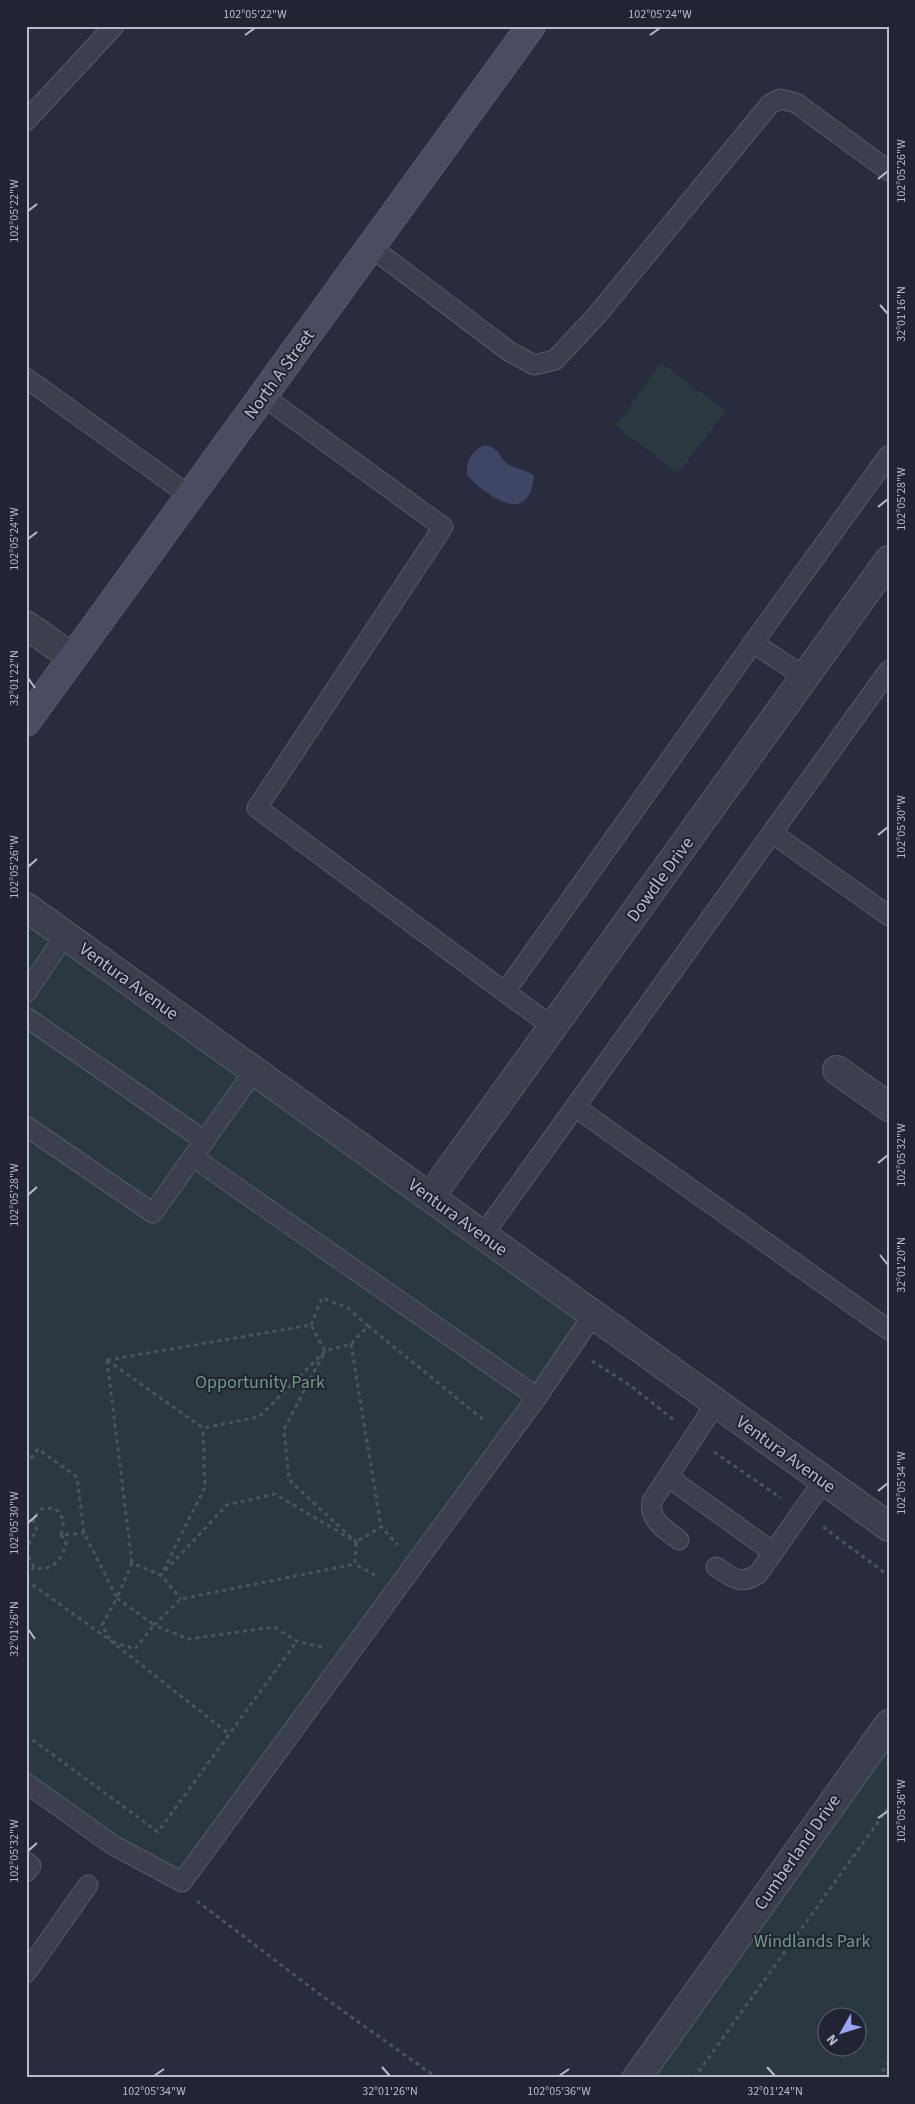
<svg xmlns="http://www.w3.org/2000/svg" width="915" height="2104" font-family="'Source Sans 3',sans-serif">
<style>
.green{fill:#2a383f;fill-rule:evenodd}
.water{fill:#3f4665}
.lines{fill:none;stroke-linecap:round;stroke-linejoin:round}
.lane-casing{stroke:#565a69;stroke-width:21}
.street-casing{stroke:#565a69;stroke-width:30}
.secondary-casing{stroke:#565a69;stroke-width:30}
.path{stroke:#48555c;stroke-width:3;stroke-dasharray:4 4;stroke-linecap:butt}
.lane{stroke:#3c3f4e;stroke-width:19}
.street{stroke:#3c3f4e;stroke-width:28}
.secondary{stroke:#4a4d61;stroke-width:28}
.ticks{fill:none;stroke:#b8bbc9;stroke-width:2}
.labels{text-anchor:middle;stroke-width:4;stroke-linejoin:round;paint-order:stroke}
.street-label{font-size:18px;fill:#b8bbc9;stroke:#202433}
.park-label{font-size:18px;fill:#719783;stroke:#202433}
.neatline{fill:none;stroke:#b8bbc9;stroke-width:2}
.ticks-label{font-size:12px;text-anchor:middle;fill:#b8bbc9}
</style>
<rect width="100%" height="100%" fill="#282c3e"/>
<g class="green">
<path d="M661,363L726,411L678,473L616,426Z"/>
<path d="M26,920L589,1328L185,1886L26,1773Z"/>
<path d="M889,1704V2078H617ZM828,2016H858V2046H828Z"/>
</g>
<path class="water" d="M485,445C503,450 498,458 509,465C518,470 523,467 534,476C529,528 487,496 467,475C466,460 471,451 485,445Z"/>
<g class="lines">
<g class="lane-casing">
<g id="lane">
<path d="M26,121L114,26"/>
<path d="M371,247L510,352L534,365L555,360L597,315L770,104L780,99L796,103L889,171"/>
<path d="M26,378L190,496"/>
<path d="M263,396L443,527L257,808L505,992"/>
<path d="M753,643L889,455"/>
<path d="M772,833L889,916"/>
<path d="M26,993L65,935"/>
<path d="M26,1017L205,1141"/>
<path d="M553,1027L505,992L753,643L805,677"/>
<path d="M575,1107L889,670"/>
<path d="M26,1126L153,1213L254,1071"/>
<path d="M193,1157L537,1397L593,1315"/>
<path d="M483,1235L575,1107L889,1330"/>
<path d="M668,1477L773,1552"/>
<path d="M679,1540C666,1530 648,1520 652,1501L716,1403"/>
<path d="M716,1567C733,1577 739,1586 758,1574L824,1480"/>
<path d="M26,1783L113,1845L182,1882L537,1397"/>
<path d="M26,1862L31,1866L26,1872"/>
<path d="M26,1973L88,1885"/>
</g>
</g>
<g class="street-casing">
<g id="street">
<path d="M26,625L73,658"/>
<path d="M26,907L889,1527"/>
<path d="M837,1070L889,1107"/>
<path d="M430,1197L889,560"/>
<path d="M637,2078L889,1724"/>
</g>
</g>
<g class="secondary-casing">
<path id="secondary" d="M26,722L531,26"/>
</g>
<g class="path">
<path d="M311,1325L322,1298L348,1308L368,1326"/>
<path d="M351,1344L381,1527"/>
<path d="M107,1360L311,1325L325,1351L351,1344L368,1326L485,1421"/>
<path d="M107,1360L203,1428L259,1417L325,1351L284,1429L289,1480L356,1542L275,1494L227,1505L161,1575L205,1487L203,1428"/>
<path d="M107,1360L132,1563"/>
<path d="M592,1361L631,1386L674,1420"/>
<path d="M714,1452L781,1498"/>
<path d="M26,1465L38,1449L77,1477L84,1533L117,1598L132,1563L161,1575L181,1599"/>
<path d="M823,1527L889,1576"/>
<path d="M34,1567C25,1554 27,1542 37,1531L33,1519L41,1509L53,1508L58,1511L64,1521L61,1535"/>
<path d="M375,1575L355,1564L356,1542L381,1527L398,1545"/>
<path d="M26,1576L34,1567C52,1574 65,1556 66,1541L61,1535L84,1533"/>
<path d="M26,1580L111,1641L229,1734"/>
<path d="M117,1598L154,1625L135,1649L111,1641L102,1625Z"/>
<path d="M322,1647L297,1641L274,1627L188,1639L154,1625L181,1599L355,1564"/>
<path d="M26,1735L158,1832L297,1641"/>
<path d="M197,1901L322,1996L437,2078"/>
<path d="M694,2078L889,1807"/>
<path d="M878,2078L889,2062"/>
</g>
<use href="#lane" class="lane"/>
<use href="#street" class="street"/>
<use href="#secondary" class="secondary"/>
</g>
<path class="ticks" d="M245,35L255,28M650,35L660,28M878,179L888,171M28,211L37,204M880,305L888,314M878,507L888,499M28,539L37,532M28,678L35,688M878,835L888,827M28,867L37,859M878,1163L888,1155M28,1195L37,1187M880,1255L888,1265M878,1491L888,1483M28,1523L37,1515M28,1629L35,1639M878,1818L888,1811M28,1851L37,1843M382,2067L390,2076M767,2067L775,2076M154,2076L164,2069M559,2076L569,2069"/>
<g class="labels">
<g class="street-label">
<text transform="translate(279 374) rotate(-54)" y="6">North A Street</text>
<text transform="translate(660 879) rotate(-54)" y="6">Dowdle Drive</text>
<text transform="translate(129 981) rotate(36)" y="6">Ventura Avenue</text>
<text transform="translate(458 1217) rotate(36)" y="6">Ventura Avenue</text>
<text transform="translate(786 1454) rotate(36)" y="6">Ventura Avenue</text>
<text transform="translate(797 1852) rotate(-55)" y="6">Cumberland Drive</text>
</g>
<g class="park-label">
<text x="260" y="1388">Opportunity Park</text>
<text x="812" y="1947">Windlands Park</text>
</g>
</g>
<rect width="915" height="2104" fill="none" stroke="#202433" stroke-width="55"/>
<g transform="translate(842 2032) rotate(231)"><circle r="24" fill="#202433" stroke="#5d606f"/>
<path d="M0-4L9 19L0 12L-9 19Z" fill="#97a4ef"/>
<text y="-8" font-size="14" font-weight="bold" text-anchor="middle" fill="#b8bbc9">N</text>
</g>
<rect x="28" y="28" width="860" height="2048" class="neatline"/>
<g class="ticks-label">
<text x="255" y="18">102°05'22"W</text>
<text x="660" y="18">102°05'24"W</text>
<text transform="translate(901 171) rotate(-90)" y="4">102°05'26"W</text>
<text transform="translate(14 211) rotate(-90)" y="4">102°05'22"W</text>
<text transform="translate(901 314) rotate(-90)" y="4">32°01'16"N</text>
<text transform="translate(901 499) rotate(-90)" y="4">102°05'28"W</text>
<text transform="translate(14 539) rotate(-90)" y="4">102°05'24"W</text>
<text transform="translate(14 678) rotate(-90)" y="4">32°01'22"N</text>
<text transform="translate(901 827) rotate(-90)" y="4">102°05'30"W</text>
<text transform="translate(14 867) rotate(-90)" y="4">102°05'26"W</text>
<text transform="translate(901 1155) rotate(-90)" y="4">102°05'32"W</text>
<text transform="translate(14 1195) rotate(-90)" y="4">102°05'28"W</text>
<text transform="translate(901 1265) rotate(-90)" y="4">32°01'20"N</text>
<text transform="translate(901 1483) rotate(-90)" y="4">102°05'34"W</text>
<text transform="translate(14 1523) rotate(-90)" y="4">102°05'30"W</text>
<text transform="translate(14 1629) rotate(-90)" y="4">32°01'26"N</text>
<text transform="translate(901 1811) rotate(-90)" y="4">102°05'36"W</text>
<text transform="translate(14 1851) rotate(-90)" y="4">102°05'32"W</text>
<text x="154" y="2095">102°05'34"W</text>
<text x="390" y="2095">32°01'26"N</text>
<text x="559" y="2095">102°05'36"W</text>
<text x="775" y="2095">32°01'24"N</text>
</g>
</svg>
